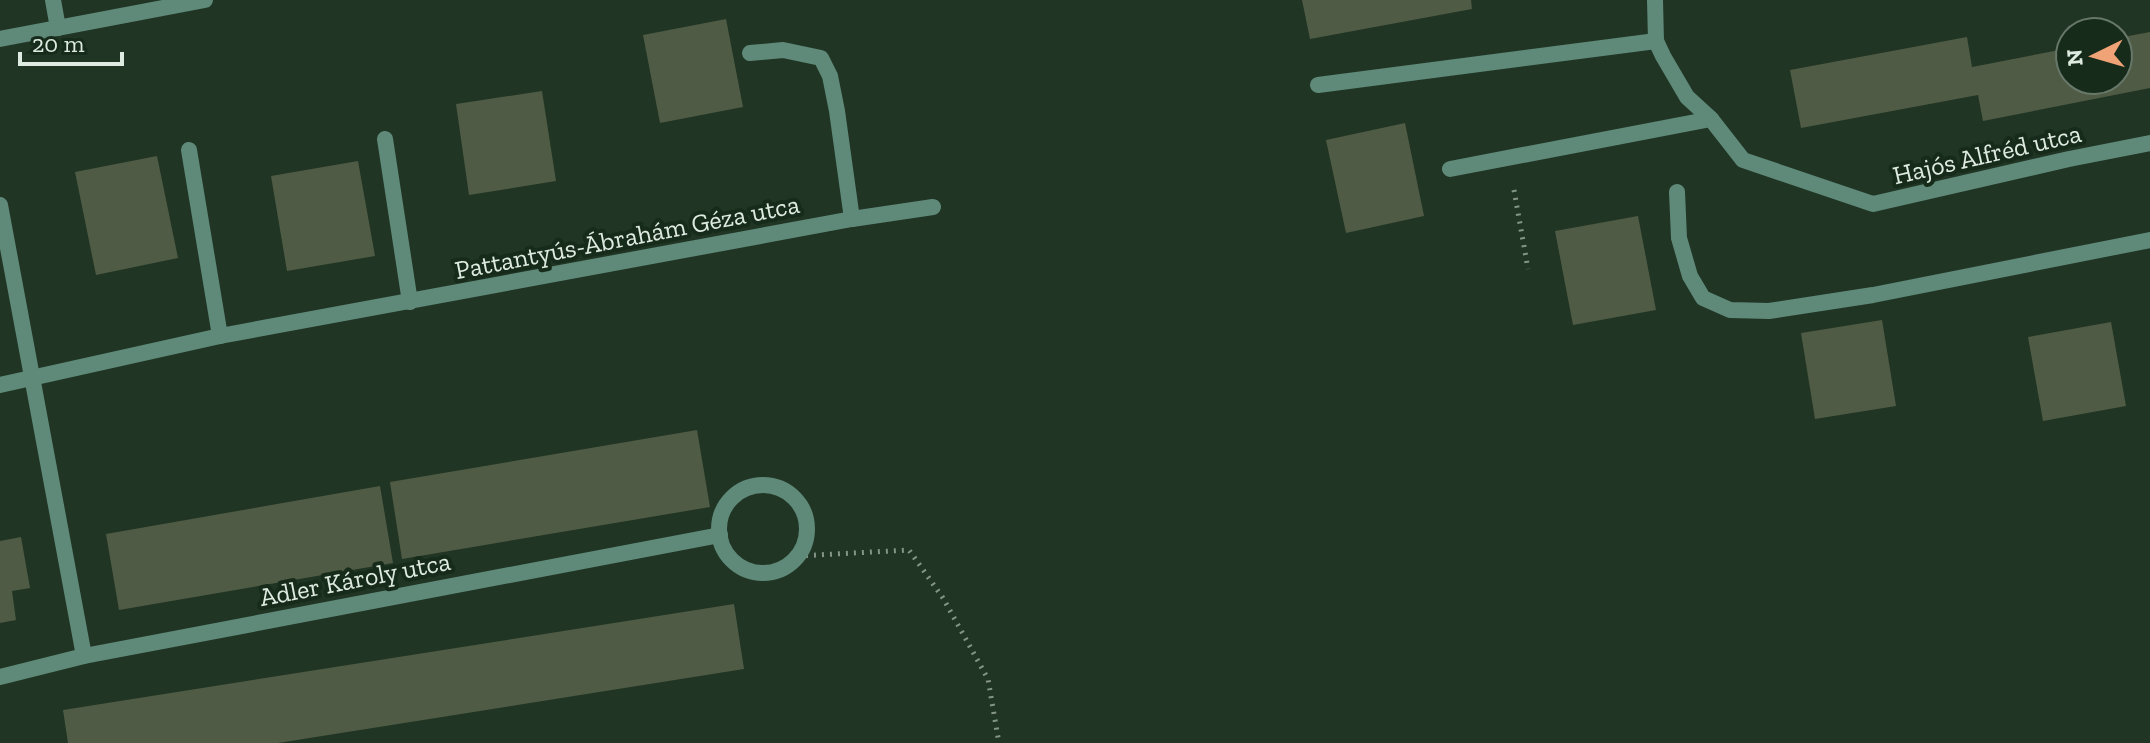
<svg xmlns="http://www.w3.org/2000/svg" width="2150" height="743" font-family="'Zilla Slab',serif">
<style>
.building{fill:#4f5b44}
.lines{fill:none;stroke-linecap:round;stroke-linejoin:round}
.path{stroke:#849587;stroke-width:5;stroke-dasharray:2 6;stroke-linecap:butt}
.lane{stroke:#5f8979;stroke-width:16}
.street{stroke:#5f8979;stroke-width:16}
.labels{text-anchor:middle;stroke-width:8;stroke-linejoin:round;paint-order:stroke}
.street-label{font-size:26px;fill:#deebe0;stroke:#172b1b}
</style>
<rect width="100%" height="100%" fill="#203524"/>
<g class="building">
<path d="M1302,0H1471L1472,9L1310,39Z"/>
<path d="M726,19L743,107L660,123L643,35Z"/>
<path d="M2150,32V88L1983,121L1978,95L1801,128L1790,70L1967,37L1972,67L2070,48V80H2118V38Z"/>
<path d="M542,91L556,181L469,195L456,104Z"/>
<path d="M1405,123L1424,216L1346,233L1326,140Z"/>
<path d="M157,156L178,258L96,275L75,172Z"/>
<path d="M358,161L375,256L287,271L271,176Z"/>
<path d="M1638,216L1656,310L1573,325L1555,231Z"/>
<path d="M1882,320L1896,406L1815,419L1801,333Z"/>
<path d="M2111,322L2126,406L2043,421L2028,337Z"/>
<path d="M697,430L710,507L402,559L390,482Z"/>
<path d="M380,486L393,563L119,610L106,534Z"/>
<path d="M21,537L30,588L12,591L16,620L0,623V541Z"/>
<path d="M734,604L744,669L278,743H68L63,710Z"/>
</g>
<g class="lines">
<g class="path">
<path d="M1514,190L1528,269"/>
<path d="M798,556L909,550L943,598L988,679L999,743"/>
</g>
<g class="lane">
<path d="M53,0L58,28"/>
<path d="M1318,85L1656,41"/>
<path d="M1450,169L1711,119"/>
<path d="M1677,192L1679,238L1690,276L1703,298L1730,310L1769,311L1873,295L2150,240"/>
</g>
<g class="street">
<path d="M1655,0L1656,41L1663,56L1687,97L1711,119L1743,160L1873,204L2069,159L2150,143"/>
<path d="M0,39L205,0"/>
<path d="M750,53L783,50L821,58L830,76L837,111L852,219"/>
<path d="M385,139L410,302"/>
<path d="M189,150L220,336"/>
<path d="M0,205L84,656"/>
<path d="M0,385L220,336L852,219L933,207"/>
<circle cx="763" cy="529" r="44"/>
<path d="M0,677L84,656L720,535"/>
</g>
</g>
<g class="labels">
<g class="street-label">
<text transform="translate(1987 154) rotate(-13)" y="9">Hajós Alfréd utca</text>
<text transform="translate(627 237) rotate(-11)" y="9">Pattantyús-Ábrahám Géza utca</text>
<text transform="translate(355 579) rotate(-11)" y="9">Adler Károly utca</text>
</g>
</g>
<g transform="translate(2094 56) rotate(265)"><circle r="38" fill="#172b1b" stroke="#67786a" stroke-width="2"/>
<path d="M0-6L14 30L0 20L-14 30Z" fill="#efa376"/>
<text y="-12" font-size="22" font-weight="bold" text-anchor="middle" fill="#deebe0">N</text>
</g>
<path d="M20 52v12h102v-12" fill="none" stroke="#deebe0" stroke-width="4"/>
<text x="32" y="52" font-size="24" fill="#deebe0" stroke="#172b1b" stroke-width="6" paint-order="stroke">20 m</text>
</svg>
